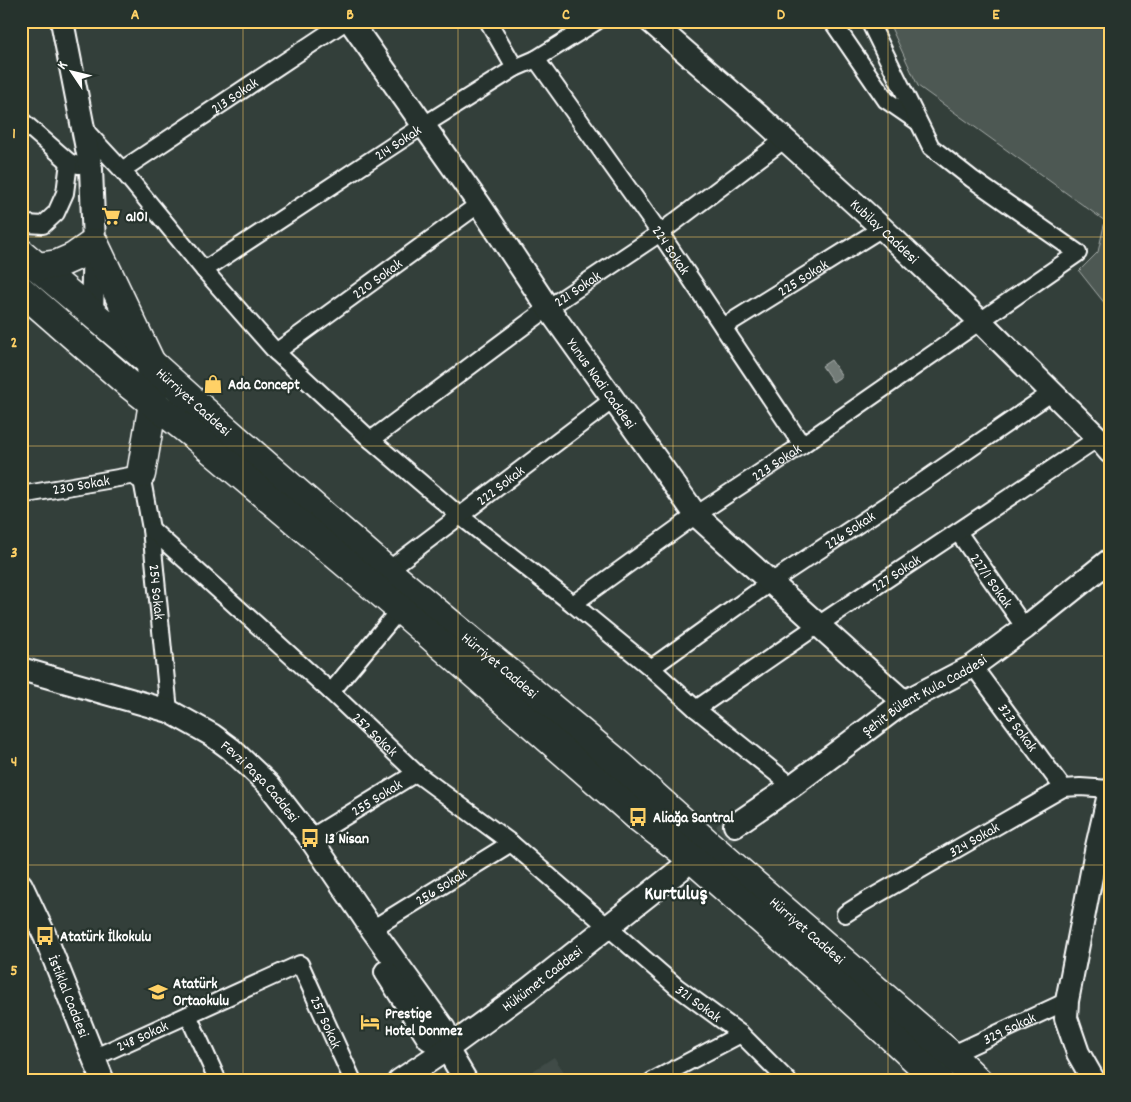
<svg xmlns="http://www.w3.org/2000/svg" width="1131" height="1102" font-family="Dekko,sans-serif">
<style>
.built{fill:#404c47}
.green{fill:#4d5853;stroke:#a6aca9}
.water{fill:#737b78;stroke:#abb0ae}
.lines{fill:none;stroke-linecap:round;stroke-linejoin:round}
.secondary-tunnel{stroke:#47524e;stroke-width:22;stroke-dasharray:22 11;stroke-linecap:butt}
.street-casing{stroke:#fff;stroke-width:20}
.secondary-casing{stroke:#fff;stroke-width:26}
.highway-casing{stroke:#fff;stroke-width:31}
.street{stroke:#26332d;stroke-width:16}
.secondary{stroke:#26332d;stroke-width:22}
.highway{stroke:#26332d;stroke-width:28}
.grid{fill:none;stroke:#ffd166;stroke-width:1;stroke-opacity:0.55}
.labels{text-anchor:middle;stroke-width:4.5;stroke-linejoin:round;paint-order:stroke}
.street-label{font-size:15px;fill:#fff;stroke:#26332d}
.poi-label{font-size:15px;font-weight:bold;fill:#fff;stroke:#26332d;text-anchor:start}
.district-label{font-size:20px;font-weight:bold;fill:#fff;stroke:#26332d}
.neatline{fill:none;stroke:#ffd166;stroke-width:2}
.grid-label{font-size:16px;text-anchor:middle;font-weight:bold;fill:#ffd166}
</style>
<rect width="100%" height="100%" fill="#333f3a"/>
<filter id="ink" filterUnits="userSpaceOnUse"><feTurbulence type="fractalNoise" baseFrequency=".02" numOctaves="2"/><feDisplacementMap in="SourceGraphic" scale="10" xChannelSelector="R" yChannelSelector="G"/><feConvolveMatrix kernelMatrix="1 2 1 2 8 2 1 2 1" color-interpolation-filters="sRGB"/></filter>
<g filter="url(#ink)">
<path class="built" d="M554,1057L570,1081H518Z"/>
<path class="green" d="M888,21H1110V310L1079,271L1098,252L1105,221L918,86Z"/>
<path class="water" d="M831,360L842,376L833,382L822,366Z"/>
<g class="lines">
<path class="secondary-tunnel" d="M697,855L735,825"/>
<g class="street-casing">
<g id="street">
<path d="M488,21L515,68"/>
<path d="M832,21L886,100L918,122"/>
<path id="s1" d="M536,59L660,233L802,445"/>
<path d="M21,120L69,162L78,165"/>
<path d="M83,128L122,170L204,270L276,352L371,440L460,516L573,604L651,668L696,709L792,786"/>
<path id="s2" d="M122,170L346,21"/>
<path d="M21,220L27,224L43,225L56,213L65,193L69,162"/>
<path id="s3" d="M204,270L424,125L515,68L536,59L597,21"/>
<path id="s4" d="M723,327L882,228"/>
<path id="s5" d="M276,352L479,204"/>
<path id="s6" d="M371,440L548,308L660,233L785,139"/>
<path id="s7" d="M21,495L141,474L151,529L169,711"/>
<path id="s8" d="M151,529L331,692L416,773L511,843L677,987L741,1034L788,1081"/>
<path id="s9" d="M958,532L1025,628"/>
<path id="s10" d="M387,571L614,399"/>
<path id="s11" d="M573,604L696,515L802,445L1078,253L972,179L931,147L869,21"/>
<path id="s12" d="M973,666L1063,788"/>
<path id="s13" d="M651,668L771,582L916,486L1051,393"/>
<path d="M331,692L400,609"/>
<path id="s14" d="M696,709L818,625L1098,438"/>
<path id="s15" d="M310,838L416,773"/>
<path id="s16" d="M845,914L864,902L1063,788L1080,787L1110,789"/>
<path id="s17" d="M372,929L511,843"/>
<path d="M188,1015L218,1081"/>
<path id="s18" d="M951,1055L1067,1001"/>
<path id="s19" d="M93,1058L300,964L353,1081"/>
<path d="M652,1081L741,1034"/>
</g>
</g>
<g class="secondary-casing">
<g id="secondary">
<path d="M62,21L91,169L94,243L92,313"/>
<path id="s20" d="M350,21L479,204L548,308L696,515L904,702"/>
<path id="s21" d="M650,21L759,116L882,228L980,321L1098,438L1110,452"/>
<path id="s22" d="M21,669L169,711L212,735L231,749L269,785L310,838L372,929L444,1029L447,1049L466,1081"/>
<path id="s23" d="M735,825L792,786L904,702L973,666L1025,628L1110,560"/>
<path id="s24" d="M21,885L45,936L103,1081"/>
<path d="M386,972L429,1039L447,1049"/>
<path id="s25" d="M399,1081L447,1049L529,989L681,869"/>
<path d="M1094,1081L1078,1053L1066,1018L1067,1001L1096,851L1110,790"/>
</g>
</g>
<g class="highway-casing">
<g id="highway">
<path id="s26" d="M21,253L151,363L203,410L387,571L620,765L708,844L951,1055L978,1081"/>
<path d="M37,267L58,264L74,257L94,243L151,363L153,403L141,474"/>
<path d="M21,290L130,385L196,437L400,609L638,817L690,857L821,972L939,1081"/>
</g>
</g>
<use href="#street" class="street"/>
<use href="#secondary" class="secondary"/>
<use href="#highway" class="highway"/>
</g>
</g>
<path class="grid" d="M243,21V1081M458,21V1081M673,21V1081M888,21V1081M21,237H1110M21,446H1110M21,656H1110M21,865H1110"/>
<defs>
<g id="supermarket-bare" transform="scale(1.5)"><path d="M-6-5.5h2.5l.6 2H6L4.5 2H-2.5L-4.4-4H-6ZM-1.5 3.2a1.3 1.3 0 1 0 .1 0ZM3 3.2a1.3 1.3 0 1 0 .1 0Z" fill="#ffd166" stroke="#26332d" stroke-width="2.5" paint-order="stroke"/></g>
<g id="shop-bare" transform="scale(1.5)"><path d="M-5-2.5h2.3a2.7 3.5 0 0 1 5.4 0H5L5.5 6h-11ZM-1.5-2.5h3a1.5 2.3 0 0 0-3 0Z" fill="#ffd166" stroke="#26332d" stroke-width="2.5" paint-order="stroke"/></g>
<g id="bus-bare" transform="scale(1.5)"><path d="M-5-6H5V4H4V6H2V4H-2V6H-4V4H-5ZM-3.5-4V0h7V-4ZM-3.5 1.2v1.5H-2V1.2ZM2 1.2v1.5H3.5V1.2Z" fill="#ffd166" stroke="#26332d" stroke-width="2.5" paint-order="stroke"/></g>
<g id="school-bare" transform="scale(1.5)"><path d="M0-5L7-2L0 1L-7-2ZM-4 1L0 2.5L4 1V4Q0 6-4 4Z" fill="#ffd166" stroke="#26332d" stroke-width="2.5" paint-order="stroke"/></g>
<g id="hotel-bare" transform="scale(1.5)"><path d="M-6-4.5h1.5V1H6V5H4.5V3h-9V5H-6ZM-4 0a1.8 1.8 0 1 1 3.6 0ZM.5 0V-2.5h3Q6-2.5 6 0Z" fill="#ffd166" stroke="#26332d" stroke-width="2.5" paint-order="stroke"/></g>
</defs>
<g fill-rule="evenodd">
<use href="#supermarket-bare" x="111" y="216"/>
<use href="#shop-bare" x="213" y="384"/>
<use href="#bus-bare" x="638" y="817"/>
<use href="#bus-bare" x="310" y="838"/>
<use href="#bus-bare" x="45" y="936"/>
<use href="#school-bare" x="158" y="992"/>
<use href="#hotel-bare" x="370" y="1022"/>
</g>
<g class="labels">
<g class="street-label">
<text dy="5" stroke="none"><textPath href="#s2" startOffset="135">213 Sokak</textPath></text>
<text dy="5" stroke="none"><textPath href="#s3" startOffset="232">214 Sokak</textPath></text>
<text dy="5" stroke="none"><textPath href="#s21" startOffset="315">Kubilay Caddesi</textPath></text>
<text dy="5" stroke="none"><textPath href="#s1" startOffset="234">224 Sokak</textPath></text>
<text dy="5" stroke="none"><textPath href="#s4" startOffset="94">225 Sokak</textPath></text>
<text dy="5" stroke="none"><textPath href="#s5" startOffset="125">220 Sokak</textPath></text>
<text dy="5" stroke="none"><textPath href="#s6" startOffset="256">221 Sokak</textPath></text>
<text dy="5" stroke="none"><textPath href="#s20" startOffset="441">Yunus Nadi Caddesi</textPath></text>
<text dy="5" stroke="none"><textPath href="#s26" startOffset="228">Hürriyet Caddesi</textPath></text>
<text dy="5" stroke="none"><textPath href="#s11" startOffset="248">223 Sokak</textPath></text>
<text dy="5" stroke="none"><textPath href="#s7" startOffset="61">230 Sokak</textPath></text>
<text dy="5" stroke="none"><textPath href="#s10" startOffset="142">222 Sokak</textPath></text>
<text dy="5" stroke="none"><textPath href="#s13" startOffset="242">226 Sokak</textPath></text>
<text dy="5" stroke="none"><textPath href="#s14" startOffset="242">227 Sokak</textPath></text>
<text dy="5" stroke="none"><textPath href="#s9" startOffset="59">227/1 Sokak</textPath></text>
<text dy="5" stroke="none"><textPath href="#s7" startOffset="241">254 Sokak</textPath></text>
<text dy="5" stroke="none"><textPath href="#s26" startOffset="632">Hürriyet Caddesi</textPath></text>
<text dy="5" stroke="none"><textPath href="#s23" startOffset="230">Şehit Bülent Kula Caddesi</textPath></text>
<text dy="5" stroke="none"><textPath href="#s12" startOffset="76">323 Sokak</textPath></text>
<text dy="5" stroke="none"><textPath href="#s8" startOffset="304">252 Sokak</textPath></text>
<text dy="5" stroke="none"><textPath href="#s22" startOffset="270">Fevzi Paşa Caddesi</textPath></text>
<text dy="5" stroke="none"><textPath href="#s15" startOffset="78">255 Sokak</textPath></text>
<text dy="5" stroke="none"><textPath href="#s16" startOffset="149">324 Sokak</textPath></text>
<text dy="5" stroke="none"><textPath href="#s17" startOffset="81">256 Sokak</textPath></text>
<text dy="5" stroke="none"><textPath href="#s26" startOffset="1038">Hürriyet Caddesi</textPath></text>
<text dy="5" stroke="none"><textPath href="#s25" startOffset="176">Hükümet Caddesi</textPath></text>
<text dy="5" stroke="none"><textPath href="#s24" startOffset="121">İstiklal Caddesi</textPath></text>
<text dy="5" stroke="none"><textPath href="#s8" startOffset="725">321 Sokak</textPath></text>
<text dy="5" stroke="none"><textPath href="#s19" startOffset="291">257 Sokak</textPath></text>
<text dy="5" stroke="none"><textPath href="#s18" startOffset="64">329 Sokak</textPath></text>
<text dy="5" stroke="none"><textPath href="#s19" startOffset="54">248 Sokak</textPath></text>
</g>
<g class="poi-label">
<text x="126" y="221">a101</text>
<text x="228" y="389">Ada Concept</text>
<text x="653" y="822">Aliağa Santral</text>
<text x="325" y="843">13 Nisan</text>
<text x="60" y="941">Atatürk İlkokulu</text>
<text x="173" y="988">Atatürk<tspan x="173" dy="17">Ortaokulu</tspan></text>
<text x="385" y="1018">Prestige<tspan x="385" dy="17">Hotel Donmez</tspan></text>
</g>
<g class="district-label">
<text x="676" y="899">Kurtuluş</text>
</g>
</g>
<rect width="1131" height="1102" fill="none" stroke="#26332d" stroke-width="55"/>
<g transform="translate(72 72) rotate(305)" stroke="#26332d" stroke-width="4" paint-order="stroke">
<path d="M0-4L9 19L0 12L-9 19Z" fill="#ffffff"/>
<text y="-8" font-size="14" font-weight="bold" text-anchor="middle" fill="#ffffff">K</text>
</g>
<rect x="28" y="28" width="1076" height="1046" class="neatline"/>
<g class="grid-label">
<text x="135" y="19">A</text>
<text x="350" y="19">B</text>
<text x="566" y="19">C</text>
<text x="781" y="19">D</text>
<text x="996" y="19">E</text>
<text x="14" y="138">1</text>
<text x="14" y="347">2</text>
<text x="14" y="557">3</text>
<text x="14" y="766">4</text>
<text x="14" y="975">5</text>
</g>
</svg>
